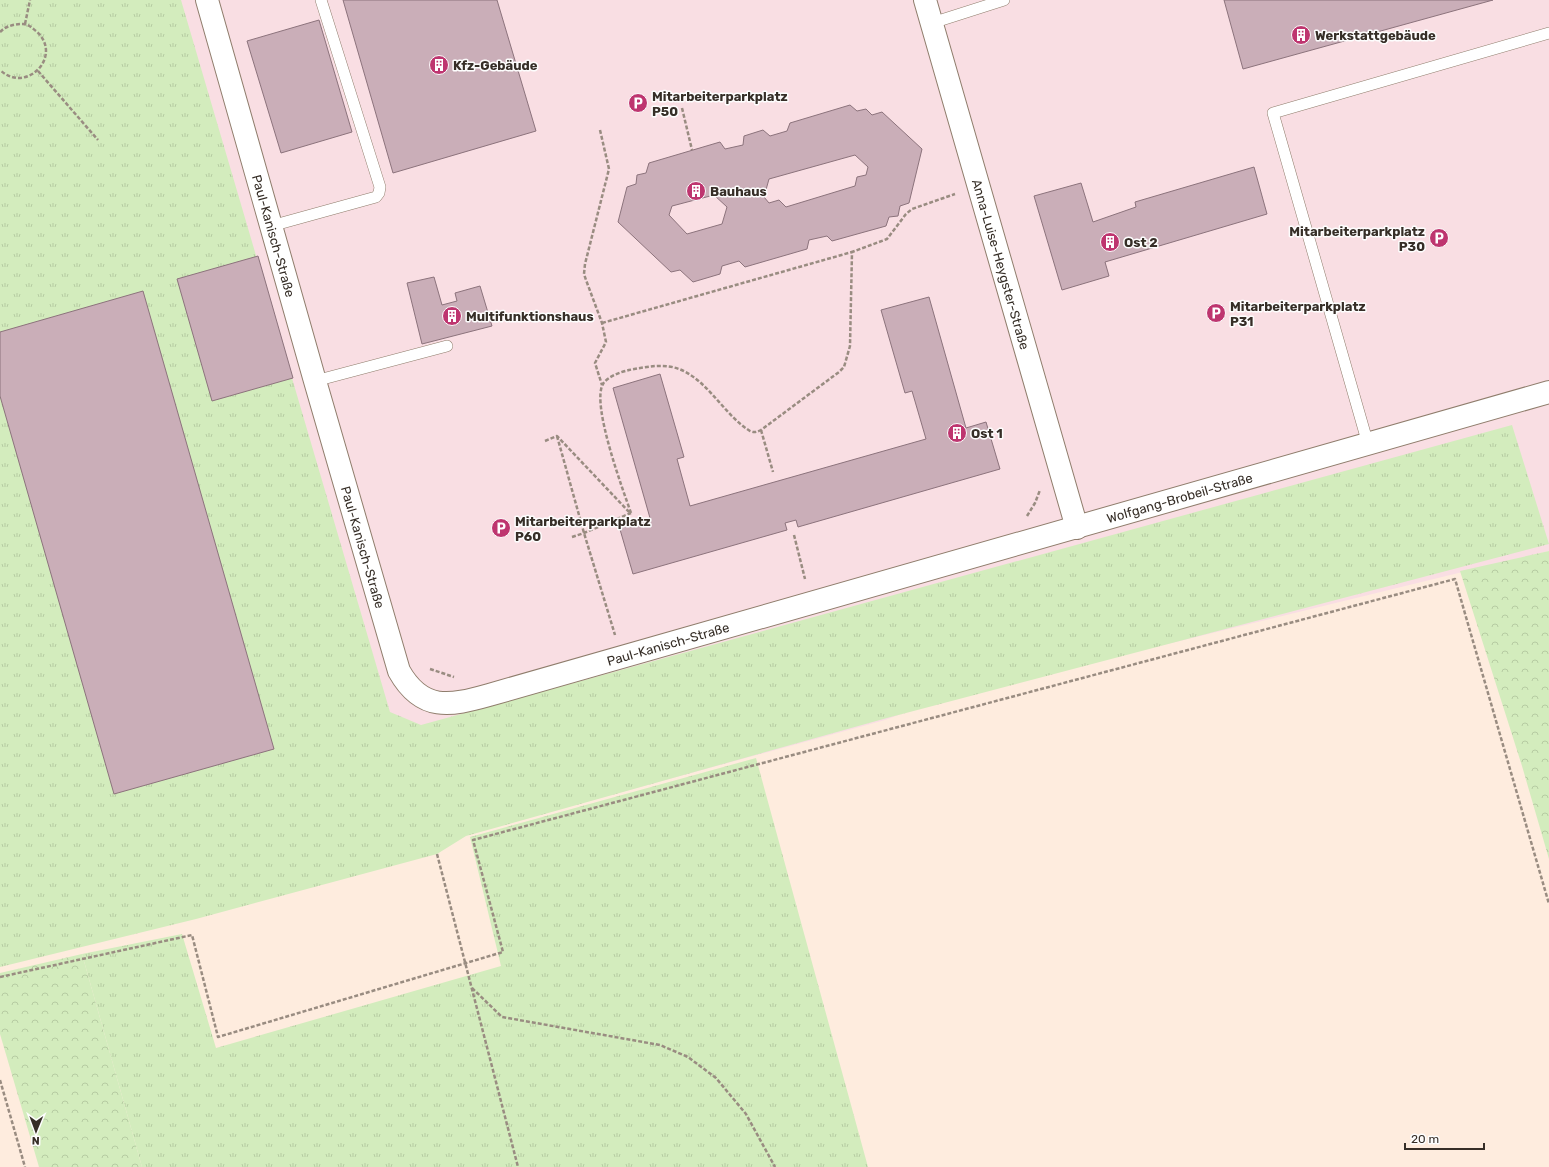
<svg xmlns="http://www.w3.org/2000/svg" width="1549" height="1167" font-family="Rubik,sans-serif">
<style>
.commercial{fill:#f9dee3}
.grass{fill:url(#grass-tufts)}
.forest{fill:url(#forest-crowns)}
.building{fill:#caaeb8;stroke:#8c737c;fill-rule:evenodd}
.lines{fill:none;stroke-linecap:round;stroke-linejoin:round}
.service-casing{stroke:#8f7d6c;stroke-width:12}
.minor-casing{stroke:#8f7d6c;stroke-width:24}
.path{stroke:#998c81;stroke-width:2.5;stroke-dasharray:4 2;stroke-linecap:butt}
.service{stroke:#fff;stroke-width:11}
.minor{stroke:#fff;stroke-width:22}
.labels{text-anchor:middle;stroke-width:3;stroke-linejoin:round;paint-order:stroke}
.poi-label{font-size:13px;font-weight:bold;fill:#362e27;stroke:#fdfdfd;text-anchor:start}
.street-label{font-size:13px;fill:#362e27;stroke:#fdfdfd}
</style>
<defs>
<pattern id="grass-tufts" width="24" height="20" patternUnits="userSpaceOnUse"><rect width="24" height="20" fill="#d3ecbd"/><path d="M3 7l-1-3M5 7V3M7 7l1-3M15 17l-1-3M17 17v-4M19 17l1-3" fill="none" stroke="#b6cba2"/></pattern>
<pattern id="forest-crowns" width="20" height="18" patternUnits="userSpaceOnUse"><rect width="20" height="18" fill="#d3ecbd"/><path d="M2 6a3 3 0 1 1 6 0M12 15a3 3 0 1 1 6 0" fill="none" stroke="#b6cba2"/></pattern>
</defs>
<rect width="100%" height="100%" fill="#feecde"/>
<path class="commercial" d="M0,0H1549V551L942,699L885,720L0,962Z"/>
<g class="grass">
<path d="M0,0H181L390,712L421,725L1512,425L1549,544L887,718L466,836L437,854L196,919L0,967Z"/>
<path d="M756,758L868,1167H142L82,954L182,934L216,1048L501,966L470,837Z"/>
</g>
<g class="forest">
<path d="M1549,551V859L1522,766L1460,571Z"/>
<path d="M82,954L142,1167H39L0,1034V973Z"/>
</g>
<g class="building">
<path d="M343,0H497L536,131L393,173Z"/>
<path d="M1224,0H1493L1243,69Z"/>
<path d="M319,20L352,132L281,153L247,41Z"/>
<path d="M850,105L857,111L866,109L872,115L882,112L922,149L909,203L900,206L898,216L889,217L886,226L832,241L827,236L809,240L807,249L745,267L739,261L722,266L720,274L693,282L680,270L671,272L618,222L627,187L636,184L637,175L646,173L649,163L720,142L725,149L743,145L744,136L763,130L770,136L787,131L790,123ZM855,155L868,167L866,175L857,177L855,186L786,207L779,200L769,203L764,197L769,179ZM714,195L727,207L722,224L687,234L669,215L672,206Z"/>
<path d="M1254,167L1267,214L1105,262L1109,276L1062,290L1034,196L1081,183L1093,222L1136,207L1135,202Z"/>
<path d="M258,256L293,378L212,401L177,279Z"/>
<path d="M434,277L442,305L457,301L455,293L480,286L492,326L422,344L407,283Z"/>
<path d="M143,291L274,749L114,794L0,396V332Z"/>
<path d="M929,297L966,428L986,422L1000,469L798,527L796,520L785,523L787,530L633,574L619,526L650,518L613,388L660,374L684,457L677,459L690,506L926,439L912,391L905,393L881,310Z"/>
</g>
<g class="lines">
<g class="service-casing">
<g id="service">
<path d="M932,23L1004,0"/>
<path d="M271,226L376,197L379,193L380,187L321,0"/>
<path d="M315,381L447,346"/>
<path d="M1368,444L1273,113L1549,33"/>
</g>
</g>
<g class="minor-casing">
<g id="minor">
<path id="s1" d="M207,0L315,381L399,671C422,712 450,706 489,695L1549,392"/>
<path id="s2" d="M925,0L1077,528"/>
</g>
</g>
<g class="path">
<path d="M25,24L30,0"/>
<path d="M0,32C6,26 14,24 23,24C28,24 32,28 36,31C64,55 27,95 0,70"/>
<path d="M38,71L98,140"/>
<path d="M682,108L692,150"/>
<path d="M600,130L609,169L585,264L584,274L586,280L602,323L606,342L595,363L602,385"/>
<path d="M602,323L852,252"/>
<path d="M761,430L773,472"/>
<path d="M557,436L584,533L615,635"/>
<path d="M545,441L557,436L630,513"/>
<path d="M631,513C623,490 591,404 603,384C607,377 620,372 629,370C646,367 663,363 679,369C708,380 724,415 750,431C754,433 757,432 761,430L839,372L844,367L850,346L852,252L887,239L906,214L912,209L955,194"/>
<path d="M1027,516L1035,503L1040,490"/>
<path d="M794,535L805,579"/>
<path d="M572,537L584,533L631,513"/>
<path d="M430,669L454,677"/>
<path d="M437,854L518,1167"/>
<path d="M0,977L192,935L218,1037L503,952L473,840L1455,579L1549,904"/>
<path d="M472,988L502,1017L660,1045L688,1057L716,1078L746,1114L775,1167"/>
<path d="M0,1080L25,1167"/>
</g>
<use href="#service" class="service"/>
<use href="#minor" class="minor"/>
</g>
<defs>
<g id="building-disc" transform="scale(1)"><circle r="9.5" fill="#be356f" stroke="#fdfdfd"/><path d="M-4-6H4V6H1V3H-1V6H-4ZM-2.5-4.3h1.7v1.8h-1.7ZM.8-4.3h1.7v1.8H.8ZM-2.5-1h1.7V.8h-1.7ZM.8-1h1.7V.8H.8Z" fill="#fff"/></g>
<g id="parking-disc" transform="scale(1)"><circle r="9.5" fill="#be356f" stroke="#fdfdfd"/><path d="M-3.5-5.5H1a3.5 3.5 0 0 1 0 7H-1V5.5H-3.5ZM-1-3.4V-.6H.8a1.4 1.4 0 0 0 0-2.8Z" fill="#fff"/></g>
</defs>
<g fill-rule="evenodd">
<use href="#building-disc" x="1301" y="35"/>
<use href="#building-disc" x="439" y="65"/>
<use href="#parking-disc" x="638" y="103"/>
<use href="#building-disc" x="696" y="191"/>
<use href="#parking-disc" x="1439" y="238"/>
<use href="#building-disc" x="1110" y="242"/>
<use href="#parking-disc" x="1216" y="313"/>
<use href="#building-disc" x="452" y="316"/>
<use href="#building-disc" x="957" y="433"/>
<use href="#parking-disc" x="501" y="528"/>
</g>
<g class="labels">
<g class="poi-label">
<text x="1315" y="40">Werkstattgebäude</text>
<text x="453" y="70">Kfz-Gebäude</text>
<text x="652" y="101">Mitarbeiterparkplatz<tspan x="652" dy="15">P50</tspan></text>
<text x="710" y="196">Bauhaus</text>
<text x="1425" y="236" text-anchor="end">Mitarbeiterparkplatz<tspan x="1425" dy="15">P30</tspan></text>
<text x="1124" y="247">Ost 2</text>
<text x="1230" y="311">Mitarbeiterparkplatz<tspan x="1230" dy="15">P31</tspan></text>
<text x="466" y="321">Multifunktionshaus</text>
<text x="971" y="438">Ost 1</text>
<text x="515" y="526">Mitarbeiterparkplatz<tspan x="515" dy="15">P60</tspan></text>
</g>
<g class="street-label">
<text dy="5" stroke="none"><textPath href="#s1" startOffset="245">Paul-Kanisch-Straße</textPath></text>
<text dy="5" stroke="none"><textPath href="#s2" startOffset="275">Anna-Luise-Heygster-Straße</textPath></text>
<text dy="5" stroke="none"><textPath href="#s1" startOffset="1520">Wolfgang-Brobeil-Straße</textPath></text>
<text dy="5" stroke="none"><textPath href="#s1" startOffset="569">Paul-Kanisch-Straße</textPath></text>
<text dy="5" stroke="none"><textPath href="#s1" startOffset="988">Paul-Kanisch-Straße</textPath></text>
</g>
</g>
<g transform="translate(36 1131) rotate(181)" stroke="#fdfdfd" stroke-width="3" paint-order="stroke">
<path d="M0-3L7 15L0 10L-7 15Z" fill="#362e27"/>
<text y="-6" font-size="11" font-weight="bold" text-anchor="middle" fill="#362e27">N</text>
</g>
<path d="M1405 1143v6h79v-6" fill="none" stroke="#362e27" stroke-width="2"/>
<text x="1411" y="1143" font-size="12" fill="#362e27" stroke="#fdfdfd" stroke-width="3" paint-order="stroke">20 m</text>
</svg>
